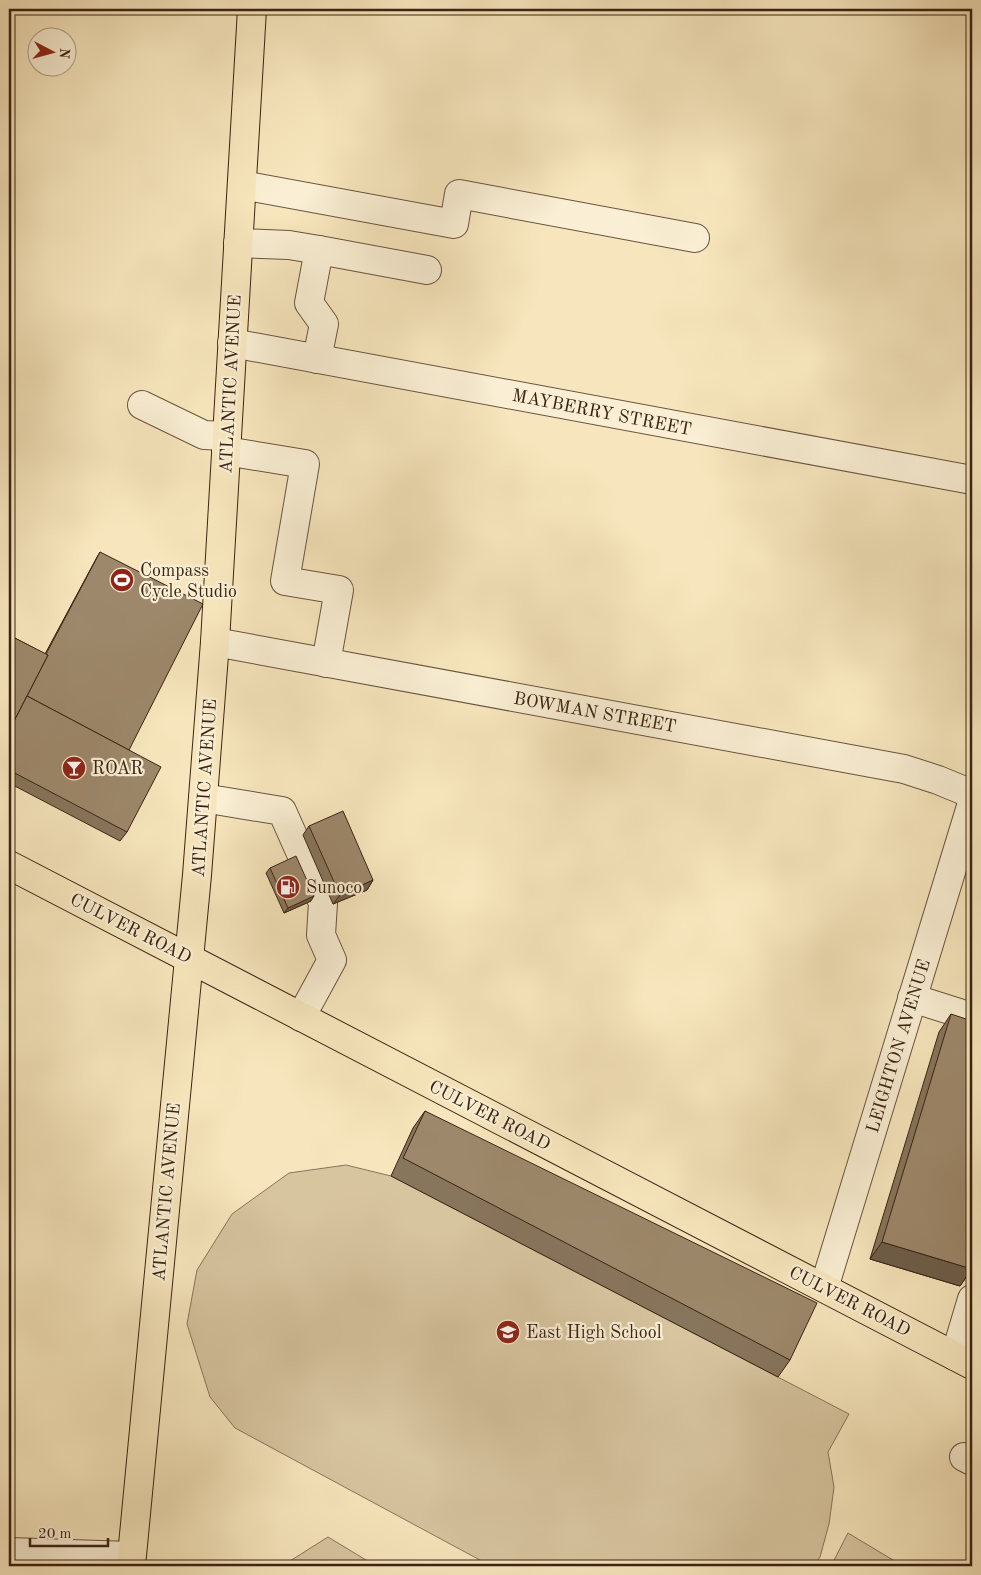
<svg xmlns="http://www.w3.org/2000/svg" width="981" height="1575" font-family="'Old Standard TT',serif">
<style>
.green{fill:#d7c5a0;stroke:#89745a}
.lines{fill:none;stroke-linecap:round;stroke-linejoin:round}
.minor-casing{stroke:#6a543e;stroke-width:30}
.major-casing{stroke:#3b2313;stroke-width:30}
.minor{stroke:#faefd4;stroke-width:28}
.major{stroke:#f7e6bd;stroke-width:28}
.wall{fill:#87755c;stroke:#3b2313}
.shaded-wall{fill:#6e5f4b;stroke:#3b2313}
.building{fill:#9d886b;stroke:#3b2313}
.labels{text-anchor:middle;stroke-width:4.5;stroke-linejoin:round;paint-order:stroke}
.street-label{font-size:18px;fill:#3b2313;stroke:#faefd4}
.poi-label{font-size:18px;fill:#3b2313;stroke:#faefd4;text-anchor:start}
</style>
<rect width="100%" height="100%" fill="#f7e6bd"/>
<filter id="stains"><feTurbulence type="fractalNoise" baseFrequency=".004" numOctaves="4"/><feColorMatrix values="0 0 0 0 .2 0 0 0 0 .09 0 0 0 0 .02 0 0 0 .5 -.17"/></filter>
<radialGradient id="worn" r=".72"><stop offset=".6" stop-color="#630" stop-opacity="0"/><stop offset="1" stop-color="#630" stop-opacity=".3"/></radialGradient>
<g class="green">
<path d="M346,1165L391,1176L849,1414L828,1452L834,1487L829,1524L820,1557L814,1566H491L235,1428L210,1397L187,1324L197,1270L232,1214L289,1173Z"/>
<path d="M848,1533L903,1566H831Z"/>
<path d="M328,1537L376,1566H282Z"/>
</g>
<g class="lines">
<g class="minor-casing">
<g id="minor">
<path d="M242,185L454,224L459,194L695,238"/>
<path d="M238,243L289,245L319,250"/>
<path d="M232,343L972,480"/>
<path d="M317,359L324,324L309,303L319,250L427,270"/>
<path d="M142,405L204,435L226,436"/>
<path d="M226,451L305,464L285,581L339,590L326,663"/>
<path d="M215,642L904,769L938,780L972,794"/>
<path d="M203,798L282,811L323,903L321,935L332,960L301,1017"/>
<path d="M912,998L972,1017"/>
<path d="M824,1288L972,803"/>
<path d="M955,1356L972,1299"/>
<path d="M964,1457L972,1461"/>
<path d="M9,1552L131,1556"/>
</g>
</g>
<g class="major-casing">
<g id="major">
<path d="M9,865L972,1365"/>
<path d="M131,1566L197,875L215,642L252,9"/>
</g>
</g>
<use href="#minor" class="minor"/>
<use href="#major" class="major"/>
</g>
<g class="wall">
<path d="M100,552L129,750L127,832L120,841L9,783V635L45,654L97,557Z"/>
<path d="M309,826L373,880L367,890L333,904L303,835Z"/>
<path d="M270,868L311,901L284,913L266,873Z"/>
<path d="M951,1014L972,1269L960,1286L870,1259L939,1032Z"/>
<path d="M425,1111L790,1360L778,1377L391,1176L413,1128Z"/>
</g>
<g class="shaded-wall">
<path d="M373,880L367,890L333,904L340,895Z"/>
<path d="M314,896L311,901L284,913L288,908Z"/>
<path d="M882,1242L972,1269L960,1286L870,1259Z"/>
</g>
<g class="building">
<path d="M100,552L203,604L129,750L27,696L48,655L46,654Z"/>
<path d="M9,635L48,655L9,731Z"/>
<path d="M27,696L161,767L127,832L9,770V731Z"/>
<path d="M343,811L373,880L340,895L309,826Z"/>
<path d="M296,856L314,896L288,908L270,868Z"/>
<path d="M951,1014L972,1021V1269L882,1242Z"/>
<path d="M425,1111L817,1303L790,1360L403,1158Z"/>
</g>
<defs>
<g id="stadium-disc" transform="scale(1.25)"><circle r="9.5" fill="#8f2418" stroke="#faefd4"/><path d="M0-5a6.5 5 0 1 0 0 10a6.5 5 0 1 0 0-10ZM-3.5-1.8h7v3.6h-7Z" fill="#fff"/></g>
<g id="bar-disc" transform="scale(1.25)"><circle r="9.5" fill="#8f2418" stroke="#faefd4"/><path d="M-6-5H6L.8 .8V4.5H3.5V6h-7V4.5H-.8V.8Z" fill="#fff"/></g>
<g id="fuel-disc" transform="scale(1.25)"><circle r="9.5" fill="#8f2418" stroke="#faefd4"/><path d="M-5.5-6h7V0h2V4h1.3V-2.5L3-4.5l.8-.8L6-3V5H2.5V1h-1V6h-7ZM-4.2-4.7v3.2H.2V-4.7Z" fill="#fff"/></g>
<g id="school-disc" transform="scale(1.25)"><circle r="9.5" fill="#8f2418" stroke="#faefd4"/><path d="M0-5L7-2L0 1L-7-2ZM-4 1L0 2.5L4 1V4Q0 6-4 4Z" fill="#fff"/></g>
</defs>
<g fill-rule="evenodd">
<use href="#stadium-disc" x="122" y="580"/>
<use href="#bar-disc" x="74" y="768"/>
<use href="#fuel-disc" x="288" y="887"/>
<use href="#school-disc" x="508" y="1332"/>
</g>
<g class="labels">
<g class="street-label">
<text transform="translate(230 384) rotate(-87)" y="6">ATLANTIC AVENUE</text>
<text transform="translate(602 412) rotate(11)" y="6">MAYBERRY STREET</text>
<text transform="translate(595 712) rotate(10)" y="6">BOWMAN STREET</text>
<text transform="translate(204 788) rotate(-86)" y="6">ATLANTIC AVENUE</text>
<text transform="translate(131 928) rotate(27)" y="6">CULVER ROAD</text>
<text transform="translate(898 1046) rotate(-73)" y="6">LEIGHTON AVENUE</text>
<text transform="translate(490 1115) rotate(27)" y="6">CULVER ROAD</text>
<text transform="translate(166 1192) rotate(-85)" y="6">ATLANTIC AVENUE</text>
<text transform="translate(850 1301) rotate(27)" y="6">CULVER ROAD</text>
</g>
<g class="poi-label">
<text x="140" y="576">Compass<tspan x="140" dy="21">Cycle Studio</tspan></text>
<text x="92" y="774">ROAR</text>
<text x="306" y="893">Sunoco</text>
<text x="526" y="1338">East High School</text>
</g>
</g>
<rect width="981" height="1575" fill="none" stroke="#f7e6bd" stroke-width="30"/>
<rect x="10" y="10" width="961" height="1555" fill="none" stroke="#3b2313" stroke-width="2.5"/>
<rect x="15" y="15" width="951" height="1545" fill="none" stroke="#3b2313"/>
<g transform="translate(52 52) rotate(96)"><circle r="24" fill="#faefd4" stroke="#ae9d87"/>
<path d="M0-4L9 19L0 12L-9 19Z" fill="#8f2418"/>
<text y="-8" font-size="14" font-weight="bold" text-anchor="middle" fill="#3b2313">N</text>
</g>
<path d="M30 1538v8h78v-8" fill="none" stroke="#3b2313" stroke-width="2.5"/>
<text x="38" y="1538" font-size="15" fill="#3b2313" stroke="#faefd4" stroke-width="4" paint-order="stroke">20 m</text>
<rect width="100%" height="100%" filter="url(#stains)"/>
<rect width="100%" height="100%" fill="url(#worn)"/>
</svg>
